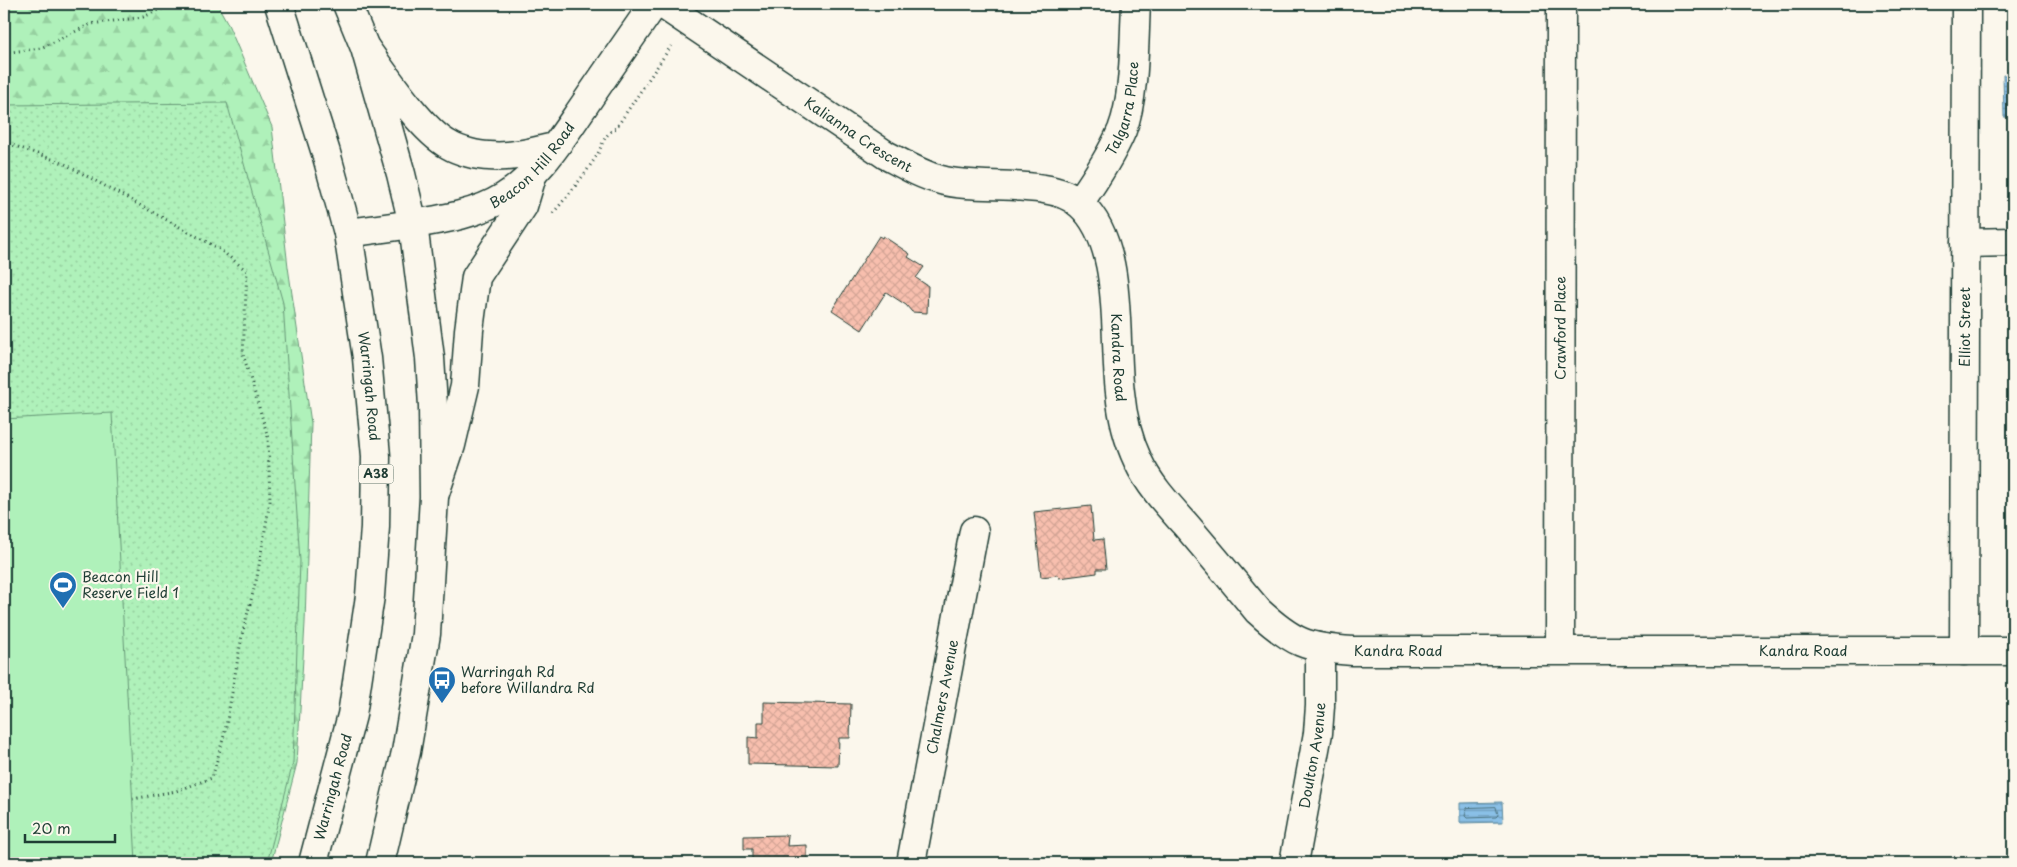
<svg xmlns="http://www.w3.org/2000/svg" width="2017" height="867" font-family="'Playpen Sans',sans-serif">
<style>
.forest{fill:url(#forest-firs);stroke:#679777}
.park{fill:url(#park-dots);stroke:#679777}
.pitch{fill:#aff1ba;stroke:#679777}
.water{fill:url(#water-rules);stroke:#5f8c9f}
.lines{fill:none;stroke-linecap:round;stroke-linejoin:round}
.shore{stroke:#4a717c;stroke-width:1}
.building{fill:url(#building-cross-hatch);stroke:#1f3d34}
.minor-casing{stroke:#1f3d34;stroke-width:31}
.secondary-casing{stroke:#1f3d34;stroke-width:31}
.trunk-casing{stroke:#1f3d34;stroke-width:31}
.path{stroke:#1f3d34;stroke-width:3;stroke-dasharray:1 4;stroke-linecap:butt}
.minor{stroke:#fbf7ec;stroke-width:28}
.secondary{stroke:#fbf7ec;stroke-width:28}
.trunk{stroke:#fbf7ec;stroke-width:28}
.labels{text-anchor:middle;stroke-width:4.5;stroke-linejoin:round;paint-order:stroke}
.shield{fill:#fbf7ec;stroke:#61756b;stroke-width:1}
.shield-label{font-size:12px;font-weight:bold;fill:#1f3d34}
.street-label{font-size:14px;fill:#1f3d34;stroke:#fbf7ec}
.poi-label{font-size:14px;fill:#1f3d34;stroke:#fbf7ec;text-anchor:start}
</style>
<defs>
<pattern id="forest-firs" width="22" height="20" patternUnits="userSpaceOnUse" patternTransform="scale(1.25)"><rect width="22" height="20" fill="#aff1ba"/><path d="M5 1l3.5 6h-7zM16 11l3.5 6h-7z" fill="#96d0a0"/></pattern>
<pattern id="park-dots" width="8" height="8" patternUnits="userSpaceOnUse" patternTransform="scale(1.25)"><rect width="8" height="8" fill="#aff1ba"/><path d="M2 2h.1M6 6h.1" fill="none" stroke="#96d0a0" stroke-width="1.8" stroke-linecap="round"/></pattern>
<pattern id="water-rules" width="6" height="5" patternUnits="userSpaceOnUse" patternTransform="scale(1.25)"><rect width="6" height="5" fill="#8ac0e7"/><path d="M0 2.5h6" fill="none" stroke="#709dbc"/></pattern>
<pattern id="building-cross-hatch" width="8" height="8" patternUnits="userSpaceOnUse" patternTransform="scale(1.25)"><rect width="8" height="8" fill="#f8bfae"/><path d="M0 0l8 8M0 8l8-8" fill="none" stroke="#d4a596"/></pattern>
</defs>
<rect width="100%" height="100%" fill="#fbf7ec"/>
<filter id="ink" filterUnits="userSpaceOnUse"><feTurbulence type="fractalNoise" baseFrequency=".02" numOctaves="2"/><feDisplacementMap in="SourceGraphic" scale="10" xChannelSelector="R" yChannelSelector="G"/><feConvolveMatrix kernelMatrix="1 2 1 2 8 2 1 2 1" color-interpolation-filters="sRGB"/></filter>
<g filter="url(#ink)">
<path class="forest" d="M4,4H217L227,22L272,127L288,267L311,423L305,623L297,763L271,863H177L4,341Z"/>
<path class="park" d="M227,103L283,303L300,561L293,763L267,863H4V105Z"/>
<path class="pitch" d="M112,413L136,863H4V419Z"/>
<g class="water">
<path d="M2003,75H2013V117H2004Z"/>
<path d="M1502,802L1503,822L1460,823V803Z"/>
</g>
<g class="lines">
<path class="shore" d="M1496,807L1498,815L1496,817L1467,818L1465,816L1467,808Z"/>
</g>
<g class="building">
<path d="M879,236L882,238L883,236L910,254L908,257L924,267L916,278L928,286L927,313L912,312L906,305L886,292L862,330L832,310Z"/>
<path d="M1091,506L1094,540L1103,539L1106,569H1097V573L1059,578L1058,575L1041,577L1034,512Z"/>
<path d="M764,702L851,704L850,738H839L838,766L748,764V737L758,738V722H764Z"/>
<path d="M788,835L787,846L807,845V863H752V849H744V836Z"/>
</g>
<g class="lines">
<g class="minor-casing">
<g id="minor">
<path id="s1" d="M662,4L886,155C903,164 921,175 941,180C980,191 1050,177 1080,204C1125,244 1113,336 1120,392C1122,414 1128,440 1138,461C1149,485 1168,505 1185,524C1210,553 1234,582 1258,611C1293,643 1306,648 1353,651H2013"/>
<path id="s2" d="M1079,203C1095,180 1111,156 1122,130C1135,97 1134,40 1136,4"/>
<path d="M1965,243L2013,242"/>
<path id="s3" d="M1560,650L1561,4"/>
<path id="s4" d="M1964,651L1966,4"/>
<path id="s5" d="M911,863L974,531"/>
<path id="s6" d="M1294,863L1318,733L1320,706V648"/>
</g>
</g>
<g class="secondary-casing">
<g id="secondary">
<path d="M366,49C384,74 422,131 449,145C459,151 478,156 489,156C512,158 533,152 554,147"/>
<path id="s7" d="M413,224C444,219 477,214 504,197C539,176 562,137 585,104C608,70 631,37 654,4"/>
<path d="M435,493L451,445L465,386L469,330L476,277L523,206L532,176"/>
</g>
</g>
<g class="trunk-casing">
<g id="trunk">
<path id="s8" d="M279,4L326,153L348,233L367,358L376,456L375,527L370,596L352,715L313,863"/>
<path d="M347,4L365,48L401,174L413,224L430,358L433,406L434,497L426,634L406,752L380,863"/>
<path d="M348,233L413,224"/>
</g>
</g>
<g class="path">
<path d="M4,53L41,48L91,24L143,17L174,4"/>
<path d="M4,142L63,163L218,248L247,271L243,354L268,437L270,501L257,577L242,635L225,732L212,778L176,791L133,799"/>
<path d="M553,213C568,196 582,178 594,160C604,146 600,138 616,128L671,46"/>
</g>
<use href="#minor" class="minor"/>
<use href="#secondary" class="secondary"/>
<use href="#trunk" class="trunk"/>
</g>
</g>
<defs>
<g id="stadium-pin" transform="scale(1.4375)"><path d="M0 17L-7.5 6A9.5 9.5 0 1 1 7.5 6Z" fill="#1f6fb2" stroke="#fbf7ec"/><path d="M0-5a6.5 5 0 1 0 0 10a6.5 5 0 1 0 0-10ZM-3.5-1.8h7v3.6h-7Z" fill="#fff"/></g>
<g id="bus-pin" transform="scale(1.4375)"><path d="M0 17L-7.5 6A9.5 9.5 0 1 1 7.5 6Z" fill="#1f6fb2" stroke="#fbf7ec"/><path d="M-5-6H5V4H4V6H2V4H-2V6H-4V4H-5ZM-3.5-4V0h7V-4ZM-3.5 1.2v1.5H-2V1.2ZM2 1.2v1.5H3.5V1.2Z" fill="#fff"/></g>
</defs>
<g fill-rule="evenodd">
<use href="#stadium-pin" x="63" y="585"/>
<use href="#bus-pin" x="442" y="680"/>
</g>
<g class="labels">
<rect class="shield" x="358.5" y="464.5" width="35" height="19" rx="4"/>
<g class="shield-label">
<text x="376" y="478">A38</text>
</g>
<g class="street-label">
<text dy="5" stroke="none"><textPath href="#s2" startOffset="106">Talgarra Place</textPath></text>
<text dy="5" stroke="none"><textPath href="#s1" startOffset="236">Kalianna Crescent</textPath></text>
<text dy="5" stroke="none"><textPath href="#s7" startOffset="138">Beacon Hill Road</textPath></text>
<text dy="5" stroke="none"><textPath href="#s3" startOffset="322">Crawford Place</textPath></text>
<text dy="5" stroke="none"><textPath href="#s4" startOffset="324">Elliot Street</textPath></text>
<text dy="5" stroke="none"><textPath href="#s1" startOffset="636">Kandra Road</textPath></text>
<text dy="5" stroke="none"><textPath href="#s8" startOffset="394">Warringah Road</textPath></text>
<text dy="5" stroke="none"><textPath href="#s1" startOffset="1086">Kandra Road</textPath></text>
<text dy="5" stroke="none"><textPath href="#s1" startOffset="1491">Kandra Road</textPath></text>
<text dy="5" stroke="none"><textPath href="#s5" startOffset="169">Chalmers Avenue</textPath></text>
<text dy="5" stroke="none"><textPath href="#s6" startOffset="109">Doulton Avenue</textPath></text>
<text transform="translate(333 787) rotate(-75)" y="5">Warringah Road</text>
</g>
<g class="poi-label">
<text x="82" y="582">Beacon Hill<tspan x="82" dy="16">Reserve Field 1</tspan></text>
<text x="461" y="677">Warringah Rd<tspan x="461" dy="16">before Willandra Rd</tspan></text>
</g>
</g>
<rect width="2017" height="867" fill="none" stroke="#fbf7ec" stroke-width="20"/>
<rect x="10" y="10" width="1997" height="847" fill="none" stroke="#1f3d34" stroke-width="2" filter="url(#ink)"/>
<path d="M25 834v8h90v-8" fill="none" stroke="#1f3d34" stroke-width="2.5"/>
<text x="32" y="834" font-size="15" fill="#1f3d34" stroke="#fbf7ec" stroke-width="4" paint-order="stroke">20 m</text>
</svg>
